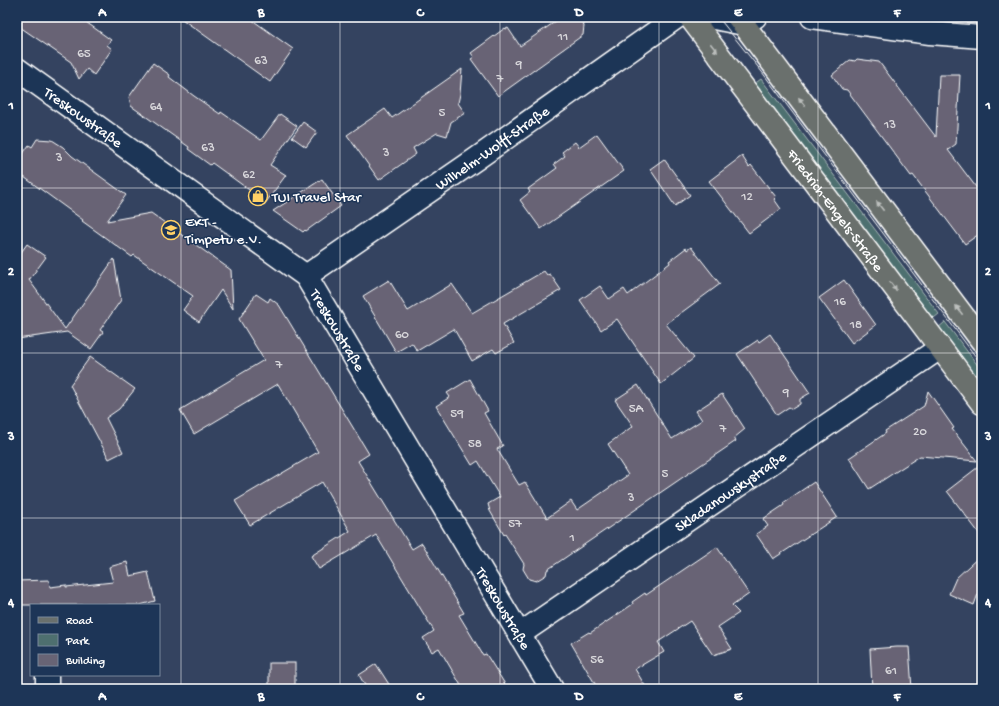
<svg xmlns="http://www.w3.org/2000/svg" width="999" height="706" font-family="'Gochi Hand',sans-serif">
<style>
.green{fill:#4e6f6f;stroke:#a6b7b7}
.building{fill:#686475;stroke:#fff}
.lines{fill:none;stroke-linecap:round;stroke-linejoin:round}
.minor-casing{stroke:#fff;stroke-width:25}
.major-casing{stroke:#fff;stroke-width:25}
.minor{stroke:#1d3557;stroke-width:22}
.major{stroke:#6a706d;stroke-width:22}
.tram{stroke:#fff;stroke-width:1}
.oneway{fill:#bcbfbd}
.grid{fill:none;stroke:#fff;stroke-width:1;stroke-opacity:0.55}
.labels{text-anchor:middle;stroke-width:3;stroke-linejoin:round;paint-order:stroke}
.number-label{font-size:13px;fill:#d9d8dc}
.street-label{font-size:15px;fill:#fff;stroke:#1d3557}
.poi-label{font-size:15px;fill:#fff;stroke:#1d3557;text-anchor:start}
.neatline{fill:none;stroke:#fff;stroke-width:1.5}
.grid-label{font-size:13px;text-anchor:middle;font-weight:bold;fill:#fff}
</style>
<rect width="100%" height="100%" fill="#344360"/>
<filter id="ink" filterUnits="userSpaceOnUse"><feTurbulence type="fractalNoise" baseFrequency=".025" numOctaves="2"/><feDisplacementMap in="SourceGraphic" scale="8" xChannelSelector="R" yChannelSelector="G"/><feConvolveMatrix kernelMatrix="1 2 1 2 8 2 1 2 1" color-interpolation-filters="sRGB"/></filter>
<g filter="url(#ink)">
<g class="green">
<path d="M761,79L939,314L930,321L753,85Z"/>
<path d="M945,322L982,371V388L937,329Z"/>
</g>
<g class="building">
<path d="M17,17H79L111,40L107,45L112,49L94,75L87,69L79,79L71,62L17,25Z"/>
<path d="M179,17H248L293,49L270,82Z"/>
<path d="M562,17H578L584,26L583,35L498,96L471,59L474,57L471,53L505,28L506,29L508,28L520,46Z"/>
<path d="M857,59L879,62L936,137L939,75H960L956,144L948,150L982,195V232L965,244L913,175L911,176L847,90L842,89L832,75L850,60L855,61Z"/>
<path d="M153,63L170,75L169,77L194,96L220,114L221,112L261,140L280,114L297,126L270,165L286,175L264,205L250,195L252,192L212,163L210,165L188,149L189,147L131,106L129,97Z"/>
<path d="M462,69L460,94L458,103L465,113L451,122L447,136L437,133L413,148L416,154L379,180L347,135L385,109L392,118Z"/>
<path d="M303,122L317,132L306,147L292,137Z"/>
<path d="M597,134L624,171L541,229L520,200L530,192L528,189L557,168L554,164L565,156L562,152L575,142L579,147Z"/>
<path d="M37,139L52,140L63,147L72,156L126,195L107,221L151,213L231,270L233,309L221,290L199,322L183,310L193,296L134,255L132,257L82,221L83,220L17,172V162L29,145L32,147Z"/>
<path d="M742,156L749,167L751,165L776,197L774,199L781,209L749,233L709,181Z"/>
<path d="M664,159L690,195L675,206L650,169Z"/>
<path d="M322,179L341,206L306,231L305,230L303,232L273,211Z"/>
<path d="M27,244L46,257L29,280L65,329L114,259L121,300L100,330L103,332L91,349L67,332L17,339V258Z"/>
<path d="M691,247L720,284L666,324L694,358L661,384L617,319L601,330L580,300L600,286L609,299L624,289L628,295L670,263L669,261L686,248L687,250Z"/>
<path d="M544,271L547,275L550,274L561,290L503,324L514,343L496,353L493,349L472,361L454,329L417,351L412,343L396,352L363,296L389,280L408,311L452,284L472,313Z"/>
<path d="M844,280L876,325L852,343L819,298Z"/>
<path d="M256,294L268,302L270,298L279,305L369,454L358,461L412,549L422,543L464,613L459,615L483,655L486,654L508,689H463L439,648L432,652L423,638L434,631L376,535L319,569L311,556L350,531L322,482L250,525L235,501L318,452L278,384L194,434L180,410L264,360L239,319Z"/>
<path d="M770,334L810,393L800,399V404L792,409L789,407L777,415L737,354L758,340L759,342Z"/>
<path d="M90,357L135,389L119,409L106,418L123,452L109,459L70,385Z"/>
<path d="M470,379L488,411L484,413L503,446L497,449L519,485L525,482L547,518L571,501L577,510L628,475L608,444L633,426L615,400L638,385L672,439L702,420L696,411L722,394L745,429L734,438L736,441L547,570L546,575L536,581L529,579L523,569L524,564L505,534L504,535L490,511L488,504L500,497L478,461L472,465L436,406L450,397L447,393Z"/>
<path d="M928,391L954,428L952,429L977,461L920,456L869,489L849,458L886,433L885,431L924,406Z"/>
<path d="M982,464V537L947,491Z"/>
<path d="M814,482L837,517L773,559L756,534L768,526L763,519L784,505L783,503Z"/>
<path d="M717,547L749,594L732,606L739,613L718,627L732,649L713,655L690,621L658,642L664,652L635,669L647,689H598L571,643L589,632L590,633L633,604L632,602L645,593L646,595Z"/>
<path d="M982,554V591L978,594L974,605L949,594L956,578Z"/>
<path d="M127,562L130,576L148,572L155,601L140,605H17V581L49,580L50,587L66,585V587L113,582L109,567Z"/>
<path d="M897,647H909L912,689H872L870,649Z"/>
<rect x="269" y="663" width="26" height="26"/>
<path d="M376,664L392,689H367L359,675Z"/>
</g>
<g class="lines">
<g class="minor-casing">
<g id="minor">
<path d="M709,17L744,24L755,17"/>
<path d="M812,17L930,33L982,37"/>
<path id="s1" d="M17,69L306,276L552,689"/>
<path id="s2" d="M306,276L476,159L677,17"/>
<path id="s3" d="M520,634L940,348"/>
<path d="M47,675V689"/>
</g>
</g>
<g class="major-casing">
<g id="major">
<path id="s4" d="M690,17L982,403"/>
<path d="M738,17L982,341"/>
</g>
</g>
<use href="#minor" class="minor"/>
<use href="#major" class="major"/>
<path class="tram" d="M718,17L762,72L982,365"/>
</g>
<defs><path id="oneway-solid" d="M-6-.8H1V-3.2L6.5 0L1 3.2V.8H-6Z"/></defs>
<g class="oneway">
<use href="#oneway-solid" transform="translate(714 48) rotate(52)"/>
<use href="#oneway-solid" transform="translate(802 102) rotate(-127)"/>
<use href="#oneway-solid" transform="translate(880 206) rotate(-127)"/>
<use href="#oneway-solid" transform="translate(893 286) rotate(53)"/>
<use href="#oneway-solid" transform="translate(959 310) rotate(-127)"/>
</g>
</g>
<path class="grid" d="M181,17V689M340,17V689M500,17V689M659,17V689M818,17V689M17,188H982M17,353H982M17,518H982"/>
<defs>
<g id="shop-ring" transform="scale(1)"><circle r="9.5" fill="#1d3557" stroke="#ffd166" stroke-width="1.5"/><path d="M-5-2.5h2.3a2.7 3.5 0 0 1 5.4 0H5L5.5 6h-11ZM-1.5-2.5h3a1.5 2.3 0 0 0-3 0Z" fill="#ffd166"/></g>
<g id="school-ring" transform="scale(1)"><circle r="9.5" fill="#1d3557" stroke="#ffd166" stroke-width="1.5"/><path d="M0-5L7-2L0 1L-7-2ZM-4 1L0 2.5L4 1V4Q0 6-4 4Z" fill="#ffd166"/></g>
</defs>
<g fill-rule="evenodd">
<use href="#shop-ring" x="258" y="196"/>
<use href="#school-ring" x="171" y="230"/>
</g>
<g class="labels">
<g class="number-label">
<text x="563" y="40">11</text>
<text x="84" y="57">65</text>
<text x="261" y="64">63</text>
<text x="519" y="68">9</text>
<text x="500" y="82">7</text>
<text x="156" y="110">64</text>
<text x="442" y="116">5</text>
<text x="890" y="128">13</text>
<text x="208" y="151">63</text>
<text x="386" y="156">3</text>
<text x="59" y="161">3</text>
<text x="249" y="178">62</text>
<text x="747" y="200">12</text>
<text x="840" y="305">16</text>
<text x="856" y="328">18</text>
<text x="402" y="338">60</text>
<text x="279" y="368">7</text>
<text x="786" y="396">9</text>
<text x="636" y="412">5A</text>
<text x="457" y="417">59</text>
<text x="723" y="432">7</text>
<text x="920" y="435">20</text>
<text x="475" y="447">58</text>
<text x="665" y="477">5</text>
<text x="631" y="501">3</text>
<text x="515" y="527">57</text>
<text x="572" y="541">1</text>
<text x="597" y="663">56</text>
<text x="891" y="674">61</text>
</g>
<g class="street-label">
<text dy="5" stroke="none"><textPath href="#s1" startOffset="82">Treskowstraße</textPath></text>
<text dy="5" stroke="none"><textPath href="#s2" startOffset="226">Wilhelm-Wolff-Straße</textPath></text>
<text dy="5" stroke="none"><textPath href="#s4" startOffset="242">Friedrich-Engels-Straße</textPath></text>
<text dy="5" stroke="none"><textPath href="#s1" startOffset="418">Treskowstraße</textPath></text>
<text dy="5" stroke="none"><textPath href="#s3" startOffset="254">Skladanowskystraße</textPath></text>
<text dy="5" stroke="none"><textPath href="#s1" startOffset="742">Treskowstraße</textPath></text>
</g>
<g class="poi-label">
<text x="272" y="201">TUI Travel Star</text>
<text x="185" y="226">EKT -<tspan x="185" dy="17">Timpetu e.V.</tspan></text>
</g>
</g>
<rect width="999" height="706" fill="none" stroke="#1d3557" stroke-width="44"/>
<rect x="30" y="604" width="130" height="72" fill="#1d3557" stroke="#77869a"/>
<rect x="38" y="617" width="20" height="6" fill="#6a706d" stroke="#77869a"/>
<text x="66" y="624" font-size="12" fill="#ffffff">Road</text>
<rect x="38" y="634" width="20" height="12" fill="#4e6f6f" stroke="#77869a"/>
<text x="66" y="644" font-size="12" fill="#ffffff">Park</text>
<rect x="38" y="654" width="20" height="12" fill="#686475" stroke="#77869a"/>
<text x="66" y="664" font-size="12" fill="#ffffff">Building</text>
<rect x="22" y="22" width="955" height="662" class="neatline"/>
<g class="grid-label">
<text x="102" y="16">A</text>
<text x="261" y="16">B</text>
<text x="420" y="16">C</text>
<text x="579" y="16">D</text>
<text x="738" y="16">E</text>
<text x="897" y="16">F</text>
<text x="11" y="109">1</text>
<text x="988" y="109">1</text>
<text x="11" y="275">2</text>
<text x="988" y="275">2</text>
<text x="11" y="440">3</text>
<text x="988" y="440">3</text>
<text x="11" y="606">4</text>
<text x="988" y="606">4</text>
<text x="102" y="700">A</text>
<text x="261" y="700">B</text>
<text x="420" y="700">C</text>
<text x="579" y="700">D</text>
<text x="738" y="700">E</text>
<text x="897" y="700">F</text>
</g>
</svg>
